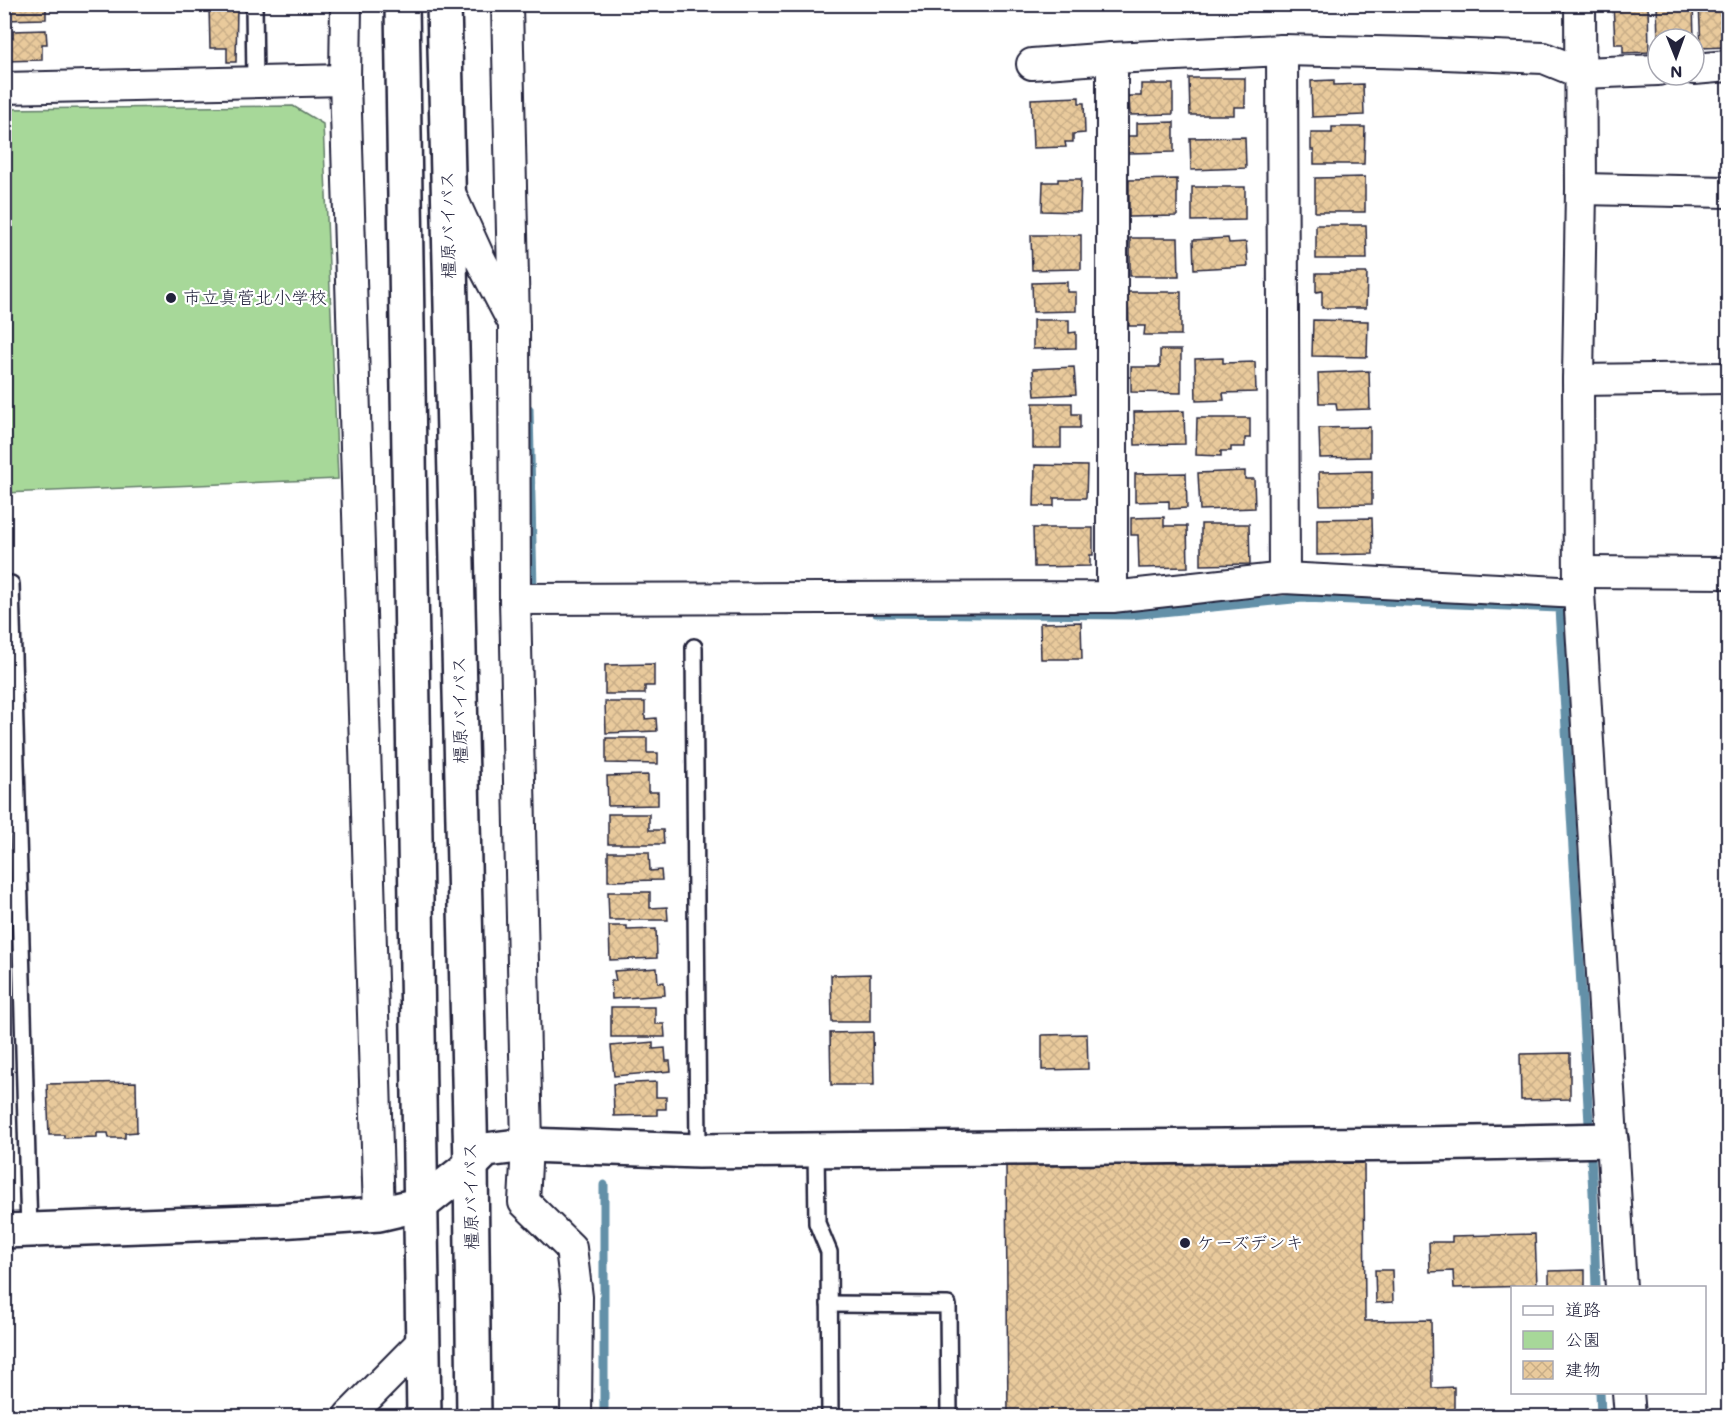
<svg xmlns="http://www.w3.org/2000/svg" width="1733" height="1421" font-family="Mali,'Klee One',sans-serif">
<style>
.green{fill:#a7d899;stroke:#647d6a;stroke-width:1.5}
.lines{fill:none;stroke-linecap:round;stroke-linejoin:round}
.stream{stroke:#6490a8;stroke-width:9}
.building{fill:url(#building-cross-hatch);stroke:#22223b;stroke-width:1.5}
.service-casing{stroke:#22223b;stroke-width:20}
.minor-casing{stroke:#22223b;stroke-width:34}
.tertiary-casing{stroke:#22223b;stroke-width:38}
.trunk-casing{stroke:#22223b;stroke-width:38}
.service{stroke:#fff;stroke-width:15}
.minor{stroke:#fff;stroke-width:30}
.tertiary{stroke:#fff;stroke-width:33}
.trunk{stroke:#fff;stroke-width:33}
.poi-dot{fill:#22223b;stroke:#fff;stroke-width:2}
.labels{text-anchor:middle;stroke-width:4.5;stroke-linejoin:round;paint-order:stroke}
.street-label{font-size:18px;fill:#22223b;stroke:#fff}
.poi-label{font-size:18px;fill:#22223b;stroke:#fff;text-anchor:start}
</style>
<defs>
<pattern id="building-cross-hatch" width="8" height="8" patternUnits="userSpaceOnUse" patternTransform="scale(1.5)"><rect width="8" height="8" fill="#e9ca9c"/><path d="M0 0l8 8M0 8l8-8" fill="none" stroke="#c8ad87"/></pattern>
</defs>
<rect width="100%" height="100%" fill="#fff"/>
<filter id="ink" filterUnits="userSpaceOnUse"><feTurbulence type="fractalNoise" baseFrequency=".0167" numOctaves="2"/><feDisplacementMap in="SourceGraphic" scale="12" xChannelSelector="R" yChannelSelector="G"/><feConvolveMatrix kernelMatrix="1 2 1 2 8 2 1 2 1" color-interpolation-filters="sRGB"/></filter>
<g filter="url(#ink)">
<path class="green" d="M293,106L323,124L338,479L5,493V109Z"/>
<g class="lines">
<g class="stream">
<path d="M529,409L533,591"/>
<path d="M876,613L1131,615L1303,598L1559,608L1593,1192L1596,1288"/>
<path d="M604,1185V1416"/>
<path d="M1600,1392L1601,1416"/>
</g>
</g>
<g class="building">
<path d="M4,4H46V19L4,20Z"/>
<path d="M1613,4H1648L1649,52L1623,53V44H1615Z"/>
<path d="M1657,4H1693L1694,39H1658V45Z"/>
<path d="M1699,4H1728V47L1701,48Z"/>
<path d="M209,6H237L236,62H227V48H210Z"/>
<path d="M46,30L47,44H42V60L4,61V38H13V31Z"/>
<path d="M1189,78H1245V107H1234V115H1190Z"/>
<path d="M1334,80V85L1363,84L1364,115L1312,117L1311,81Z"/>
<path d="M1141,84H1173V114L1130,115L1129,96H1141Z"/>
<path d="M1079,97V103H1084L1085,133L1073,134V142H1065L1066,147L1033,148L1031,99Z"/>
<path d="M1174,122V152L1128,153L1127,136H1137V123Z"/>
<path d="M1332,127H1365L1364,164H1314V150H1311V133H1332Z"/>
<path d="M1245,137L1246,168L1191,170L1190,138Z"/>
<path d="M1365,177V212H1315V178Z"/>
<path d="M1058,179H1081L1080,212L1042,211L1043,182H1058Z"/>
<path d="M1177,179V216L1129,217V180Z"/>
<path d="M1192,187H1245V220L1192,221Z"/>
<path d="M1316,225H1366L1367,259H1316Z"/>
<path d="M1031,235H1081V269L1032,270Z"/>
<path d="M1130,238H1178L1179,276H1130Z"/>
<path d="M1228,238L1229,243L1246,242L1248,266L1194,269L1193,240Z"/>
<path d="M1316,273H1367L1366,308H1322V291L1316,292Z"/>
<path d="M1067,282V292H1076V311L1033,312L1032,283Z"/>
<path d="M1128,292H1181V335H1144L1145,326H1129Z"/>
<path d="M1033,320H1069V333L1076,332V348L1033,349Z"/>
<path d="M1313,320L1368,321L1367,357L1312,356Z"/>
<path d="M1160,350H1181V393L1131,392V367H1160Z"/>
<path d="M1223,358V363L1255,362L1256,392L1223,393L1224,400L1196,401L1195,359Z"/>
<path d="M1074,367L1076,394L1035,396L1033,369Z"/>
<path d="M1369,371L1370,409L1337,410L1336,403H1319L1318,373Z"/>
<path d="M1033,403H1072V414H1080V428H1061V448H1033Z"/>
<path d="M1184,411L1185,444L1135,445L1134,412Z"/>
<path d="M1197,418H1250V438H1245V447H1231V451H1221V456L1196,455Z"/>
<path d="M1370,427V457L1320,458L1319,428Z"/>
<path d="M1035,465L1087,466L1086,498H1054V506H1034Z"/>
<path d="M1245,471V479H1254L1255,508L1200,510L1198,473Z"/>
<path d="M1372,471V504L1320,505L1319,472Z"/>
<path d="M1186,473L1187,508L1169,509V501L1135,502V474Z"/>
<path d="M1164,517V526H1187L1188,567L1139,568L1138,535H1131V518Z"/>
<path d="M1372,518L1373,554L1317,555V519Z"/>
<path d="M1201,524H1249L1250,564L1201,565Z"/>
<path d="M1033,528H1093V555H1090V566L1034,567Z"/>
<path d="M1081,622L1082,659H1041L1040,623Z"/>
<path d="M654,664V686H645V694H605V665Z"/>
<path d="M605,702H645V719L656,718L657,731L606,733Z"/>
<path d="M606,738H647V753H658V764L606,763Z"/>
<path d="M648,775V792H658V805L608,806L607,776Z"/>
<path d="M608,814H649V830H663L664,844H608Z"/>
<path d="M608,852H649L650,871L661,870L662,880L608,881Z"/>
<path d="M608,892H650V908L667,907L668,920H609Z"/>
<path d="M609,926H627V930L656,929L657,958L610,960Z"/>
<path d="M657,968L658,983L664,982L665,995L612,999L611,981H616L614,971Z"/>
<path d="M870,974V1022H832L831,975Z"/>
<path d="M611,1007H655V1024H664L665,1037H611Z"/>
<path d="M873,1032L874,1085H831L830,1033Z"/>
<path d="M1087,1034L1088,1069L1042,1070V1035Z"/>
<path d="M653,1042V1049L665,1048L666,1061H670L671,1071L614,1076L611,1046Z"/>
<path d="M1570,1053V1099L1521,1100L1520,1054Z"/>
<path d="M136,1082L137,1132L125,1133V1138H109L108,1133H97V1137L64,1138V1135H49L47,1084Z"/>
<path d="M656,1082V1097H666V1109H657V1115L614,1116L613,1084Z"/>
<path d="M1364,1163L1365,1321L1431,1320L1432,1388L1454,1387V1416H1008L1006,1166Z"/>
<path d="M1535,1234L1537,1286L1454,1288L1453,1271L1430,1272L1429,1242H1452V1236Z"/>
<path d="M1375,1270H1392L1393,1302L1376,1303Z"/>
<path d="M1585,1270V1288H1549V1271Z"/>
</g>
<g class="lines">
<g class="service-casing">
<g id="service">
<path d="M254,4L255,82"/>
<path d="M11,584L29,1230"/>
<path d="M694,647L698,1151"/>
<path d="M816,1150L817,1223L829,1252L830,1416"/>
<path d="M829,1304L948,1305L949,1416"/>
</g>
</g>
<g class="minor-casing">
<g id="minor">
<path d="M346,4L345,80L379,1214"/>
<path d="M507,4L514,324L515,599L527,1145L524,1202L571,1248L577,1297L576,1416"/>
<path d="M1580,4L1581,189L1578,380L1579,593L1621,1288"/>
<path d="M1282,50L1284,578"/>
<path d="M1032,64L1112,58"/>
<path d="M1694,69L1728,66"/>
<path d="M4,88L345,80"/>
<path d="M1581,189L1728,192"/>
<path d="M449,191L478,255L511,318"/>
<path d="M1578,380L1728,378"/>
<path d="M1580,572L1728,573"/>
<path d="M1112,597V58L1282,50L1418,53L1544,58L1581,73L1658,70"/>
<path d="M515,599L1112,597L1284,578L1579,593"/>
<path d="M1628,1392L1630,1416"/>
<path d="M349,1416L424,1340"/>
</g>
</g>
<g class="tertiary-casing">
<path id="tertiary" d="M4,1231L279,1221L379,1214L422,1204L471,1165L486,1150L527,1145L698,1151L1423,1144L1611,1140"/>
</g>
<g class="trunk-casing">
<g id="trunk">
<path d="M402,4L424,1416"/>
<path d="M444,4L471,1165L474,1416"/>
</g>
</g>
<use href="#service" class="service"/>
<use href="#minor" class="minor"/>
<use href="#tertiary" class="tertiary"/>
<use href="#trunk" class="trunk"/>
</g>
</g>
<g class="poi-dot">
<circle cx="171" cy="298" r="6"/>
<circle cx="1185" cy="1243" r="6"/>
</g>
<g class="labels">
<g class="street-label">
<text transform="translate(448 225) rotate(-91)" y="6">橿原バイパス</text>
<text transform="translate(460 710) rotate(-91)" y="6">橿原バイパス</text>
<text transform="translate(471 1196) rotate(-91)" y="6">橿原バイパス</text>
</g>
<g class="poi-label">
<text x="183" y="304">市立真菅北小学校</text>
<text x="1197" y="1249">ケーズデンキ</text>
</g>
</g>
<rect width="1733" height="1421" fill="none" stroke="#fff" stroke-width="24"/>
<rect x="12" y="12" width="1709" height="1397" fill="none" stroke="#22223b" stroke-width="2" filter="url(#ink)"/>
<rect x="1511" y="1286" width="195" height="108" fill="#ffffff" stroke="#a7a7b1" stroke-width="1.5"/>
<rect x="1523" y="1306" width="30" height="9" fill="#ffffff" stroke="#a7a7b1" stroke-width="1.5"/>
<text x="1565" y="1316" font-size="18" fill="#22223b">道路</text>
<rect x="1523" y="1331" width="30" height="18" fill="#a7d899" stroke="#a7a7b1" stroke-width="1.5"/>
<text x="1565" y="1346" font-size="18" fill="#22223b">公園</text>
<rect x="1523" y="1361" width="30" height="18" fill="url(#building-cross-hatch)" stroke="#a7a7b1" stroke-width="1.5"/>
<text x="1565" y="1376" font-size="18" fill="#22223b">建物</text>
<g transform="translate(1676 57) rotate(179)"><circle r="28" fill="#ffffff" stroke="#a7a7b1" stroke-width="1.5"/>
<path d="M0-4.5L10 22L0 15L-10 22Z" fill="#22223b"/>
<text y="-9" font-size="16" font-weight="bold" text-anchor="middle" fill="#22223b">N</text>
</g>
</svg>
